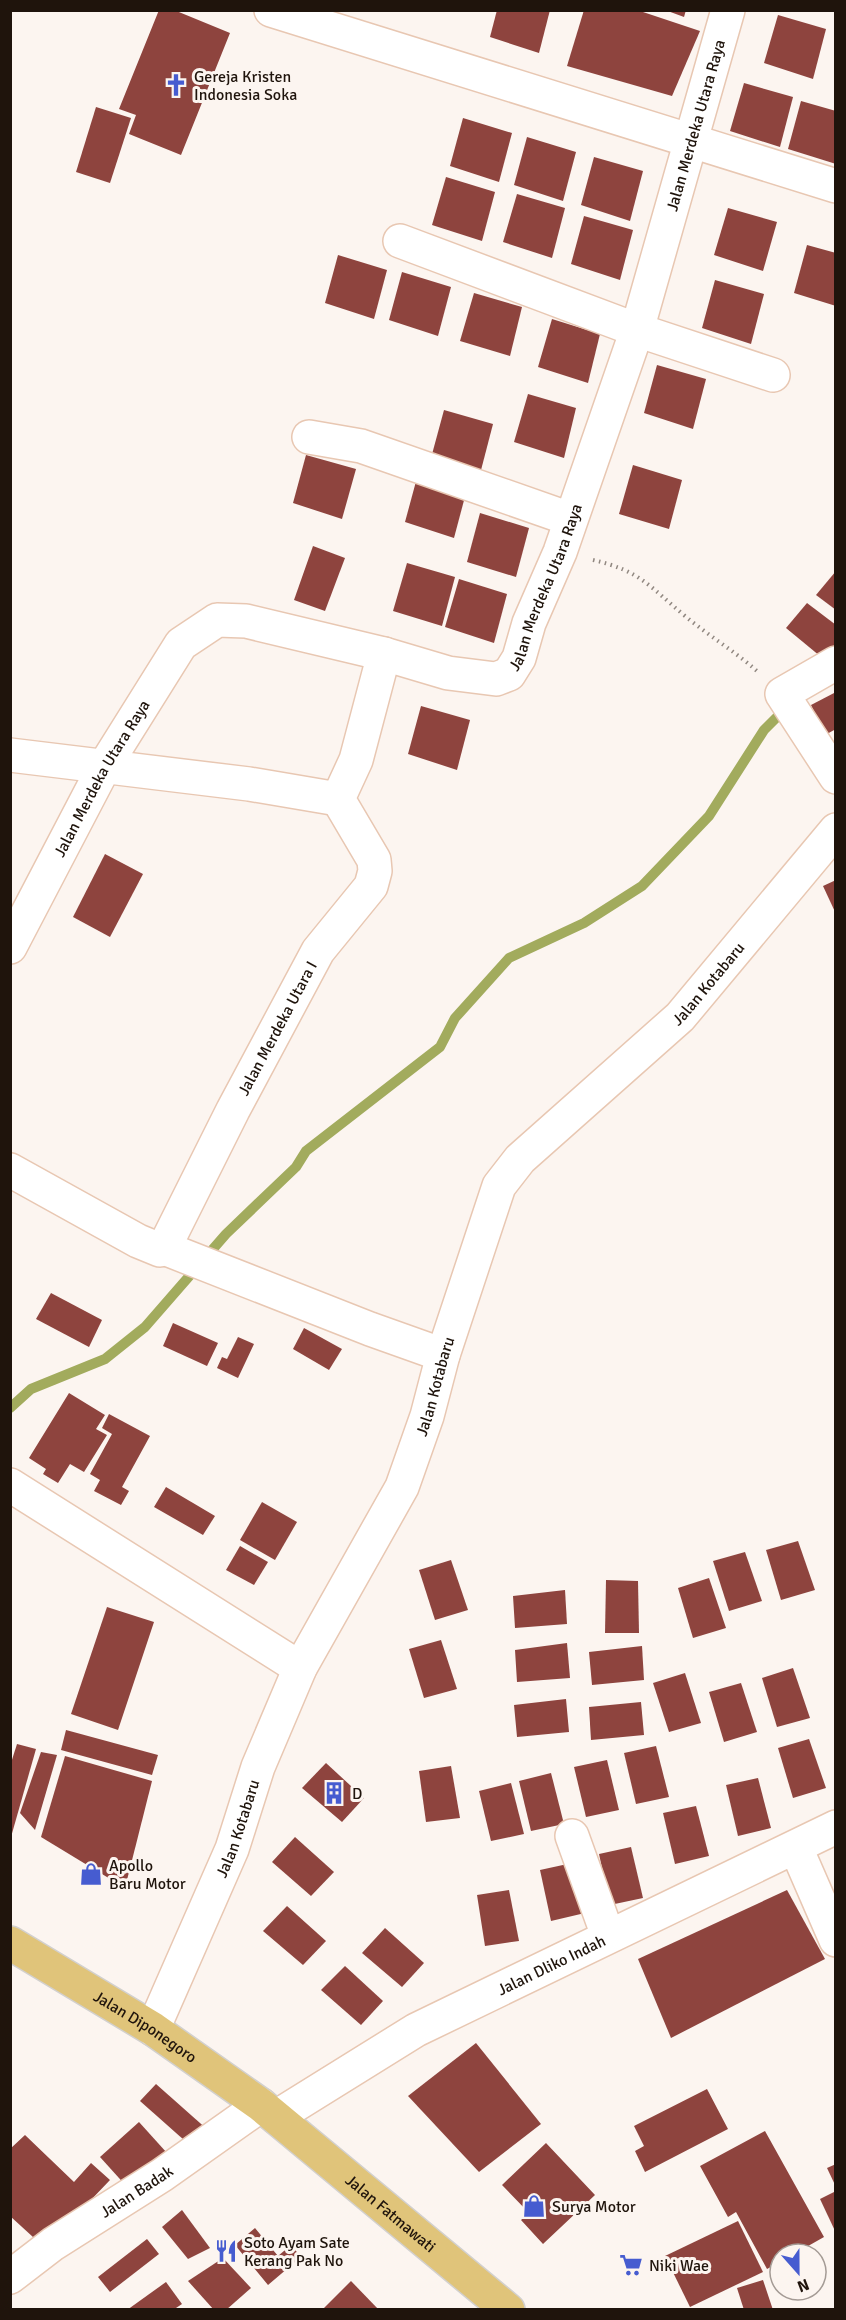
<svg xmlns="http://www.w3.org/2000/svg" width="846" height="2320" font-family="Signika,sans-serif">
<style>
.lines{fill:none;stroke-linecap:round;stroke-linejoin:round}
.stream{stroke:#a2ab5d;stroke-width:10}
.building{fill:#8e443e}
.street-casing{stroke:#e8c7b2;stroke-width:36}
.primary-casing{stroke:#d2d0ce;stroke-width:36}
.path{stroke:#918881;stroke-width:4;stroke-dasharray:1.5 4.5;stroke-linecap:butt}
.street{stroke:#fff;stroke-width:33}
.primary{stroke:#e0c47a;stroke-width:33}
.labels{text-anchor:middle;stroke-width:6;stroke-linejoin:round;paint-order:stroke}
.poi-label{font-size:16px;fill:#1f140c;stroke:#fcf5f0;text-anchor:start}
.street-label{font-size:16px;fill:#1f140c;stroke:#fcf5f0}
</style>
<rect width="100%" height="100%" fill="#fcf5f0"/>
<g class="lines">
<path class="stream" d="M10,1408L31,1389L105,1359L145,1327L226,1234L296,1167L306,1151L440,1047L455,1018L509,958L584,923L642,886L709,816L764,730L787,707"/>
</g>
<g class="building">
<path d="M159,10H174L230,33L181,155L129,134L136,115L119,109Z"/>
<path d="M497,10H550L539,53L490,37Z"/>
<path d="M584,10H637L700,31L672,96L567,66Z"/>
<path d="M665,10H686L684,17Z"/>
<path d="M778,15L826,29L813,79L764,63Z"/>
<path d="M744,83L793,97L780,147L730,131Z"/>
<path d="M801,101L836,111V164L788,149Z"/>
<path d="M96,107L131,118L110,183L76,172Z"/>
<path d="M463,118L512,133L499,182L450,166Z"/>
<path d="M527,137L576,152L563,201L514,185Z"/>
<path d="M594,157L643,171L630,221L581,205Z"/>
<path d="M446,177L495,192L482,241L432,225Z"/>
<path d="M517,194L565,208L552,258L503,242Z"/>
<path d="M728,208L777,222L763,271L714,255Z"/>
<path d="M584,216L633,230L620,280L571,264Z"/>
<path d="M807,245L836,253V306L794,293Z"/>
<path d="M338,255L387,270L374,319L325,303Z"/>
<path d="M402,272L451,287L438,336L389,320Z"/>
<path d="M715,280L764,294L751,344L702,328Z"/>
<path d="M474,293L522,307L510,356L460,341Z"/>
<path d="M552,319L600,334L588,383L538,367Z"/>
<path d="M657,365L706,379L693,429L644,413Z"/>
<path d="M528,394L576,408L564,458L514,442Z"/>
<path d="M444,410L493,424L480,474L431,458Z"/>
<path d="M306,455L356,469L342,519L293,503Z"/>
<path d="M633,465L682,480L669,529L619,514Z"/>
<path d="M418,474L467,489L454,538L405,522Z"/>
<path d="M480,513L529,528L516,577L467,562Z"/>
<path d="M313,546L345,558L325,611L294,600Z"/>
<path d="M407,563L455,577L442,626L393,611Z"/>
<path d="M836,571V610L816,595Z"/>
<path d="M459,579L507,594L494,643L445,627Z"/>
<path d="M807,603L836,625V650L826,661L786,628Z"/>
<path d="M836,692V729L825,735L811,705Z"/>
<path d="M421,706L470,720L457,770L408,754Z"/>
<path d="M105,854L143,874L110,937L73,917Z"/>
<path d="M836,880V914L823,886Z"/>
<path d="M51,1293L102,1320L89,1347L36,1319Z"/>
<path d="M173,1323L218,1343L207,1366L163,1346Z"/>
<path d="M304,1328L342,1349L329,1370L293,1349Z"/>
<path d="M238,1337L254,1344L238,1378L217,1368L222,1357L227,1359Z"/>
<path d="M69,1393L105,1415L96,1429L107,1435L84,1472L70,1464L58,1483L43,1474L46,1469L29,1458Z"/>
<path d="M109,1414L150,1436L122,1487L129,1491L121,1505L94,1491L100,1480L90,1474L112,1434L102,1428Z"/>
<path d="M166,1487L215,1516L203,1535L154,1507Z"/>
<path d="M262,1502L297,1522L275,1560L240,1540Z"/>
<path d="M798,1541L815,1590L781,1600L766,1550Z"/>
<path d="M240,1546L268,1562L254,1585L226,1570Z"/>
<path d="M745,1552L762,1601L729,1611L713,1561Z"/>
<path d="M451,1560L468,1610L435,1620L419,1570Z"/>
<path d="M709,1578L726,1628L693,1638L678,1588Z"/>
<path d="M606,1580L638,1581L639,1633H605Z"/>
<path d="M565,1590L567,1624L515,1628L513,1596Z"/>
<path d="M107,1607L154,1622L118,1730L71,1714Z"/>
<path d="M441,1640L457,1689L424,1698L409,1649Z"/>
<path d="M567,1643L570,1678L517,1682L515,1650Z"/>
<path d="M642,1646L644,1680L592,1685L589,1652Z"/>
<path d="M793,1668L810,1718L777,1727L762,1678Z"/>
<path d="M685,1673L701,1723L669,1732L653,1683Z"/>
<path d="M741,1683L757,1732L724,1742L709,1692Z"/>
<path d="M566,1699L569,1732L517,1737L514,1705Z"/>
<path d="M641,1702L644,1735L591,1740L589,1707Z"/>
<path d="M66,1730L158,1755L152,1775L61,1750Z"/>
<path d="M809,1739L826,1788L793,1798L778,1748Z"/>
<path d="M17,1744L36,1749L11,1837L10,1766Z"/>
<path d="M656,1746L669,1797L636,1804L624,1753Z"/>
<path d="M41,1752L57,1755L35,1830L20,1813Z"/>
<path d="M65,1756L152,1781L125,1888L41,1837Z"/>
<path d="M607,1760L619,1810L586,1817L574,1767Z"/>
<path d="M326,1763L364,1798L342,1822L302,1788Z"/>
<path d="M451,1766L460,1818L426,1822L419,1771Z"/>
<path d="M551,1773L564,1824L531,1831L519,1781Z"/>
<path d="M758,1778L771,1828L738,1836L726,1785Z"/>
<path d="M511,1783L524,1834L491,1841L479,1791Z"/>
<path d="M696,1806L709,1856L675,1864L663,1813Z"/>
<path d="M295,1837L334,1872L311,1896L272,1862Z"/>
<path d="M631,1847L643,1898L610,1905L599,1854Z"/>
<path d="M572,1863L585,1913L551,1921L540,1870Z"/>
<path d="M509,1890L519,1941L485,1946L477,1895Z"/>
<path d="M787,1890L825,1959L671,2038L638,1959Z"/>
<path d="M287,1906L326,1941L303,1965L263,1931Z"/>
<path d="M385,1928L424,1963L402,1987L362,1953Z"/>
<path d="M345,1966L383,2001L361,2025L321,1990Z"/>
<path d="M476,2043L541,2124L479,2172L408,2096Z"/>
<path d="M156,2084L209,2131L193,2148L140,2101Z"/>
<path d="M707,2089L728,2129L645,2172L635,2151L644,2146L634,2126Z"/>
<path d="M139,2122L167,2153L128,2188L100,2157Z"/>
<path d="M765,2131L824,2237L794,2254H780V2262L767,2269L736,2212L728,2217L700,2166Z"/>
<path d="M25,2135L74,2182L91,2163L110,2180L45,2248L10,2216V2149Z"/>
<path d="M546,2143L595,2195L543,2244L521,2220L529,2213L502,2185Z"/>
<path d="M836,2164V2187L827,2168Z"/>
<path d="M836,2191V2233L820,2199Z"/>
<path d="M182,2210L210,2248L188,2259L162,2227Z"/>
<path d="M738,2221L763,2272L690,2307L665,2256Z"/>
<path d="M255,2228L278,2256L291,2245L301,2257L268,2285L235,2245Z"/>
<path d="M147,2239L159,2254L110,2292L98,2277Z"/>
<path d="M223,2258L251,2288L226,2310H214L188,2281Z"/>
<path d="M763,2280L773,2310H744L737,2288Z"/>
<path d="M351,2281L379,2310H322Z"/>
<path d="M166,2282L182,2304L173,2310H127Z"/>
</g>
<g class="lines">
<g class="street-casing">
<g id="street">
<path d="M271,10L836,186"/>
<path d="M400,241L637,330L773,375"/>
<path d="M309,437L361,446L570,519"/>
<path d="M836,663L782,694L836,777"/>
<path d="M10,755L249,784L338,799"/>
<path id="s1" d="M10,947L104,767L181,644L217,620L246,621L384,654L448,673L496,679L509,674L519,658L529,623L560,552L637,330L728,10"/>
<path id="s2" d="M10,1170L138,1241L160,1250L164,1248L233,1110L318,951L371,886L375,871L374,860L338,799L356,760L384,654"/>
<path d="M164,1248L370,1329L443,1355"/>
<path d="M10,1485L300,1668"/>
<path d="M572,1836L608,1936"/>
<path d="M796,1848L836,1940"/>
<path id="s3" d="M153,2029L232,1849L258,1767L300,1668L402,1487L427,1416L443,1355L499,1186L520,1159L680,1017L836,830"/>
<path id="s4" d="M276,2117L416,2030L836,1827"/>
<path id="s5" d="M10,2277L53,2244L162,2175L261,2105"/>
</g>
</g>
<g class="primary-casing">
<g id="primary">
<path id="s6" d="M10,1943L153,2029L261,2105L508,2310"/>
</g>
</g>
<path class="path" d="M593,560C641,571 650,587 685,616C709,636 736,652 758,672"/>
<use href="#street" class="street"/>
<use href="#primary" class="primary"/>
</g>
<defs>
<g id="church-bare" transform="scale(1.8)"><path d="M-1.2-6h2.4v3.5h3.3v2.4h-3.3V6h-2.4V-.1h-3.3v-2.4h3.3Z" fill="#465cd0" stroke="#fcf5f0" stroke-width="2.5" paint-order="stroke"/></g>
<g id="building-bare" transform="scale(1.8)"><path d="M-4-6H4V6H1V3H-1V6H-4ZM-2.5-4.3h1.7v1.8h-1.7ZM.8-4.3h1.7v1.8H.8ZM-2.5-1h1.7V.8h-1.7ZM.8-1h1.7V.8H.8Z" fill="#465cd0" stroke="#fcf5f0" stroke-width="2.5" paint-order="stroke"/></g>
<g id="shop-bare" transform="scale(1.8)"><path d="M-5-2.5h2.3a2.7 3.5 0 0 1 5.4 0H5L5.5 6h-11ZM-1.5-2.5h3a1.5 2.3 0 0 0-3 0Z" fill="#465cd0" stroke="#fcf5f0" stroke-width="2.5" paint-order="stroke"/></g>
<g id="restaurant-bare" transform="scale(1.8)"><path d="M-5-6h1v4h1v-4h1v4h1v-4h1v5L-1.5 .5V6h-2V.5L-5-1ZM5-6V6H3V1.5H1.5Q1.5-4 5-6Z" fill="#465cd0" stroke="#fcf5f0" stroke-width="2.5" paint-order="stroke"/></g>
<g id="supermarket-bare" transform="scale(1.8)"><path d="M-6-5.5h2.5l.6 2H6L4.5 2H-2.5L-4.4-4H-6ZM-1.5 3.2a1.3 1.3 0 1 0 .1 0ZM3 3.2a1.3 1.3 0 1 0 .1 0Z" fill="#465cd0" stroke="#fcf5f0" stroke-width="2.5" paint-order="stroke"/></g>
</defs>
<g fill-rule="evenodd">
<use href="#church-bare" x="176" y="85"/>
<use href="#building-bare" x="334" y="1793"/>
<use href="#shop-bare" x="91" y="1874"/>
<use href="#shop-bare" x="534" y="2206"/>
<use href="#restaurant-bare" x="226" y="2251"/>
<use href="#supermarket-bare" x="631" y="2265"/>
</g>
<g class="labels">
<g class="poi-label">
<text x="194" y="82">Gereja Kristen<tspan x="194" dy="18">Indonesia Soka</tspan></text>
<text x="352" y="1799">D</text>
<text x="109" y="1871">Apollo<tspan x="109" dy="18">Baru Motor</tspan></text>
<text x="552" y="2212">Surya Motor</text>
<text x="244" y="2248">Soto Ayam Sate<tspan x="244" dy="18">Kerang Pak No</tspan></text>
<text x="649" y="2271">Niki Wae</text>
</g>
<g class="street-label">
<text dy="6" stroke="none"><textPath href="#s1" startOffset="1272">Jalan Merdeka Utara Raya</textPath></text>
<text dy="6" stroke="none"><textPath href="#s1" startOffset="786">Jalan Merdeka Utara Raya</textPath></text>
<text dy="6" stroke="none"><textPath href="#s1" startOffset="192">Jalan Merdeka Utara Raya</textPath></text>
<text dy="6" stroke="none"><textPath href="#s3" startOffset="1206">Jalan Kotabaru</textPath></text>
<text dy="6" stroke="none"><textPath href="#s2" startOffset="422">Jalan Merdeka Utara I</textPath></text>
<text dy="6" stroke="none"><textPath href="#s3" startOffset="704">Jalan Kotabaru</textPath></text>
<text dy="6" stroke="none"><textPath href="#s3" startOffset="218">Jalan Kotabaru</textPath></text>
<text dy="6" stroke="none"><textPath href="#s4" startOffset="315">Jalan Dliko Indah</textPath></text>
<text dy="6" stroke="none"><textPath href="#s6" startOffset="159">Jalan Diponegoro</textPath></text>
<text dy="6" stroke="none"><textPath href="#s5" startOffset="153">Jalan Badak</textPath></text>
<text dy="6" stroke="none"><textPath href="#s6" startOffset="468">Jalan Fatmawati</textPath></text>
</g>
</g>
<rect width="846" height="2320" fill="none" stroke="#1f140c" stroke-width="24"/>
<g transform="translate(798 2272) rotate(159)"><circle r="28" fill="#fcf5f0" stroke="#a49b95" stroke-width="1.5"/>
<path d="M0-4.5L10 22L0 15L-10 22Z" fill="#465cd0"/>
<text y="-9" font-size="16" font-weight="bold" text-anchor="middle" fill="#1f140c">N</text>
</g>
</svg>
